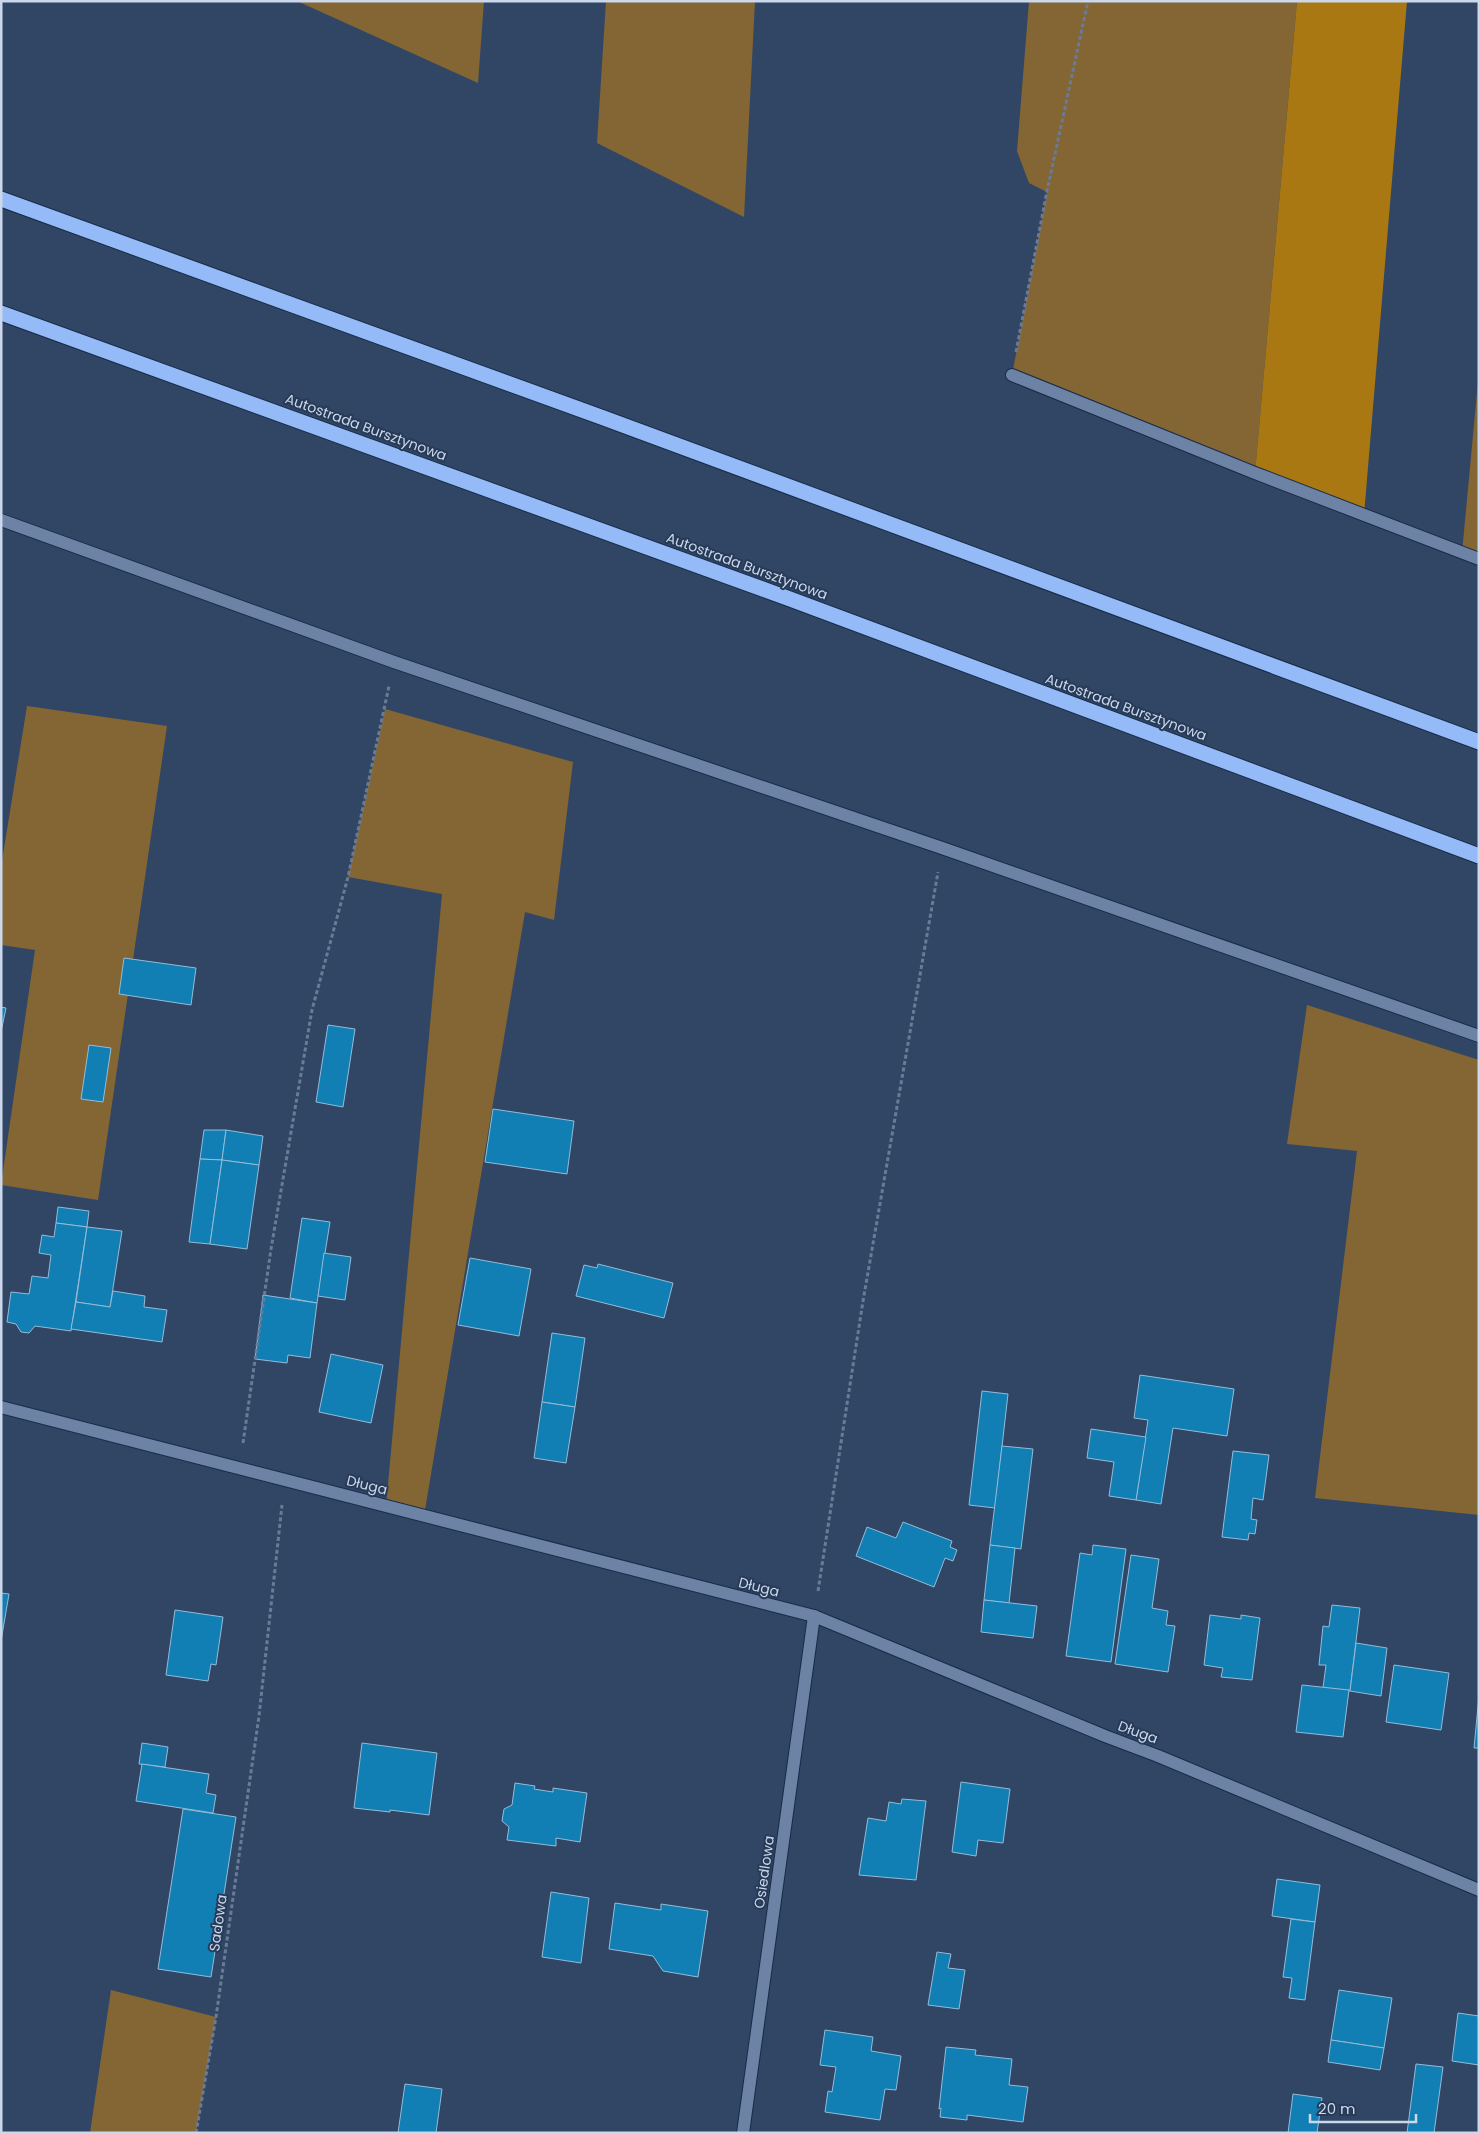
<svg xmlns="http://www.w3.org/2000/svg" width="1480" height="2134" font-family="Poppins,sans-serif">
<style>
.green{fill:#846634}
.forest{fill:#a97812}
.building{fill:#117eb4;stroke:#93bcd8}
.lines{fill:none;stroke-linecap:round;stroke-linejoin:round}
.lane-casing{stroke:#182b49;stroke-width:14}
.street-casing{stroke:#182b49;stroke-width:14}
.secondary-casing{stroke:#182b49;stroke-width:14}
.highway-casing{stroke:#182b49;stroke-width:17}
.path{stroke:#697b96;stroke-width:3;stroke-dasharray:4 2.5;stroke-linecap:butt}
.lane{stroke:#6c83a6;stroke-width:12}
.street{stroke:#6c83a6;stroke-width:12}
.secondary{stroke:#6c83a6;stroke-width:12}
.highway{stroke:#94bbf7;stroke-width:15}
.labels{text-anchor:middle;stroke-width:4;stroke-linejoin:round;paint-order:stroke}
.street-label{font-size:14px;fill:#cbd8eb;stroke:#273b59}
</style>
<rect width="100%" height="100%" fill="#314665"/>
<g class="green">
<path d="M297,1H484L478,83Z"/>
<path d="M606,1H755L744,217L597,143Z"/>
<path d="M1029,1H1297L1255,473L1012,375L1047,192L1029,183L1017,151Z"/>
<path d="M1479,371V559L1462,553Z"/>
<path d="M27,706L167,726L98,1200L1,1185L35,950L1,945V867Z"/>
<path d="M385,709L573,762L554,920L525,912L424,1516L386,1506L442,894L348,877Z"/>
<path d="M1307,1005L1479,1060V1515L1315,1498L1357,1151L1287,1144Z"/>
<path d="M111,1990L216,2017L196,2133H90Z"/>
</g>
<path class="forest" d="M1297,1H1407L1364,515L1255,473Z"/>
<g class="building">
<path d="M124,958L196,968L191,1005L119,994Z"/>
<path d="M1,1007L6,1008L1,1032Z"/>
<path d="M328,1025L355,1029L343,1107L316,1102Z"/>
<path d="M89,1045L111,1048L103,1102L81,1099Z"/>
<path d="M493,1109L574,1121L567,1174L485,1162Z"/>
<path d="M204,1130H226L222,1160L200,1159Z"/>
<path d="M226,1130L263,1136L259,1165L222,1160Z"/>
<path d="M200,1159L222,1160L210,1244L189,1242Z"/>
<path d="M222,1160L259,1165L247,1249L210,1244Z"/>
<path d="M58,1207L89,1211L87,1227L56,1223Z"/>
<path d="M302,1218L330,1222L317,1303L290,1298Z"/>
<path d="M56,1223L87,1227L71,1331L35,1326L29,1333L21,1332L16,1324L7,1322L11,1292L29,1294L32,1276L48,1278L51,1255L39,1253L42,1235L54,1237Z"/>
<path d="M87,1227L122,1231L110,1307L76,1302Z"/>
<path d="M324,1253L351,1257L345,1300L318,1296Z"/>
<path d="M470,1258L531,1269L519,1336L458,1325Z"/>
<path d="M598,1264L673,1283L664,1318L576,1296L584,1265L597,1268Z"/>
<path d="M113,1291L145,1296L144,1307L167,1310L162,1342L71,1329L76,1302L110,1307Z"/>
<path d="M263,1295L317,1303L310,1358L288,1355L287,1363L255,1359Z"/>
<path d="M552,1333L585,1338L575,1407L542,1402Z"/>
<path d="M331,1354L383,1365L371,1423L319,1412Z"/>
<path d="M1140,1375L1234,1389L1227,1436L1173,1428L1161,1504L1136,1500L1148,1420L1134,1418Z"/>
<path d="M982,1391L1008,1394L995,1508L969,1505Z"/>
<path d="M542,1402L575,1407L566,1463L534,1458Z"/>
<path d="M1091,1429L1146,1437L1136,1500L1109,1496L1114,1462L1087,1458Z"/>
<path d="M1002,1446L1033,1449L1021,1549L990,1545Z"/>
<path d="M1233,1451L1269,1455L1263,1500L1253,1498L1251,1519L1257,1520L1255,1534L1249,1533L1248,1540L1222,1537Z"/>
<path d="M903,1522L952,1541L950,1547L957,1550L953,1561L945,1558L934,1587L856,1556L867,1527L896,1538Z"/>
<path d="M990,1545L1015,1548L1009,1603L984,1600Z"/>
<path d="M1093,1545L1126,1549L1111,1662L1066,1656L1080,1553L1092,1555Z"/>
<path d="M1131,1555L1159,1559L1152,1608L1168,1611L1166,1625L1175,1626L1168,1672L1115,1664Z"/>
<path d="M1,1593L9,1594L1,1641Z"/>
<path d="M984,1600L1037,1606L1033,1638L981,1632Z"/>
<path d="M1332,1605L1360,1608L1350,1691L1323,1688L1326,1665H1319L1323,1626L1329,1627Z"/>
<path d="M175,1610L223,1617L216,1665L211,1664L208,1681L166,1675Z"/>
<path d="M1210,1615L1241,1619V1615L1260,1618L1252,1680L1221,1677L1223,1668L1204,1665Z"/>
<path d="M1356,1643L1387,1648L1381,1696L1350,1691Z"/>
<path d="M1394,1665L1449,1673L1441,1730L1386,1722Z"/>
<path d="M1302,1685L1349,1690L1343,1737L1296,1732Z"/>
<path d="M1479,1696V1748H1474Z"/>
<path d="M142,1743L168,1747L165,1767L139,1764Z"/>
<path d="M362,1743L437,1753L429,1815L390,1810V1812L354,1808Z"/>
<path d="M142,1764L209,1774L206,1793L216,1795L213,1813L136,1801Z"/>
<path d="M961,1782L1010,1789L1003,1843L978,1840L976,1856L952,1852Z"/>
<path d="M515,1783L535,1786L534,1789L553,1792V1788L587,1793L580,1842L556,1838V1846L507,1840L509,1827L502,1821L504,1809L512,1805Z"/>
<path d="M902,1799L926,1801L916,1880L859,1875L868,1818L886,1821L889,1802L901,1804Z"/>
<path d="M183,1809L236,1817L211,1977L158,1969Z"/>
<path d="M1277,1879L1320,1885L1315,1922L1272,1916Z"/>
<path d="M551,1892L589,1898L581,1963L542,1957Z"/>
<path d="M615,1903L661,1910V1904L708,1911L698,1977L663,1971L653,1956L609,1949Z"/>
<path d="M1291,1919L1315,1922L1305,2000L1289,1998L1292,1978L1283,1977Z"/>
<path d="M937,1952L951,1954L948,1968L965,1970L959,2009L928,2005Z"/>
<path d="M1339,1990L1392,1998L1384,2048L1331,2040Z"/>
<path d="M1458,2013L1479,2016V2065L1452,2061Z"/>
<path d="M825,2030L873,2037L871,2051L901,2056L896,2090L885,2089L880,2120L825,2112L828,2091L832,2092L836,2067L820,2065Z"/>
<path d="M1331,2040L1384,2048L1380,2070L1328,2062Z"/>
<path d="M946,2047L976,2050L975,2055L1012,2059L1009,2085L1028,2087L1023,2122L967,2115V2120L940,2117L941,2108L939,2109Z"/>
<path d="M1416,2064L1443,2067L1434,2133H1407Z"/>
<path d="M405,2084L442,2089L436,2133H398Z"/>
<path d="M1293,2094L1322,2098L1317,2133H1288Z"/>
</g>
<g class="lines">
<g class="lane-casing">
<path id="lane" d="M1,520L394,662L942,848L1479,1036"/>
</g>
<g class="street-casing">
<g id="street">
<path d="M1012,375L1255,473L1479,559"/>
<path d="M743,2133L814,1616"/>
</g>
</g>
<g class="secondary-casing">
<path id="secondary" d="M1,1407L814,1616L1105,1736L1158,1756L1479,1890"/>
</g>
<g class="highway-casing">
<g id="highway">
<path d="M1,199L601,417L1479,742"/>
<path d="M1,313L790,599L1479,856"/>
</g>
</g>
<g class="path">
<path d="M1016,352L1047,191L1088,1"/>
<path d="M243,1443L271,1249L312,1010L348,877L389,686"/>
<path d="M818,1591L863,1301L938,872"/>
<path d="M196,2133L216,2017L259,1716L282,1505"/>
</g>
<use href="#lane" class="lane"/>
<use href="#street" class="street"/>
<use href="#secondary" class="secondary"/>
<use href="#highway" class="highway"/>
</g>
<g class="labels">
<g class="street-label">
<text transform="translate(366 427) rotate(20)" y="5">Autostrada Bursztynowa</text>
<text transform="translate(747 566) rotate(20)" y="5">Autostrada Bursztynowa</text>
<text transform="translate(1126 707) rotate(20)" y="5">Autostrada Bursztynowa</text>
<text transform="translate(367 1485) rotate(14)" y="5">Długa</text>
<text transform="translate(759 1587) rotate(14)" y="5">Długa</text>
<text transform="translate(1138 1732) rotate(20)" y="5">Długa</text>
<text transform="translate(764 1872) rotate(-82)" y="5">Osiedlowa</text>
<text transform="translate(218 1923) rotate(-82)" y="5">Sadowa</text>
</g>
</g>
<rect width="1480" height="2134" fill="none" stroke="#cbd8eb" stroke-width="5"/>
<path d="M1310 2114v8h106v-8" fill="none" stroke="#cbd8eb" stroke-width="2.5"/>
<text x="1318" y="2114" font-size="15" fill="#cbd8eb" stroke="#273b59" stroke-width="4" paint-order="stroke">20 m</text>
</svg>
